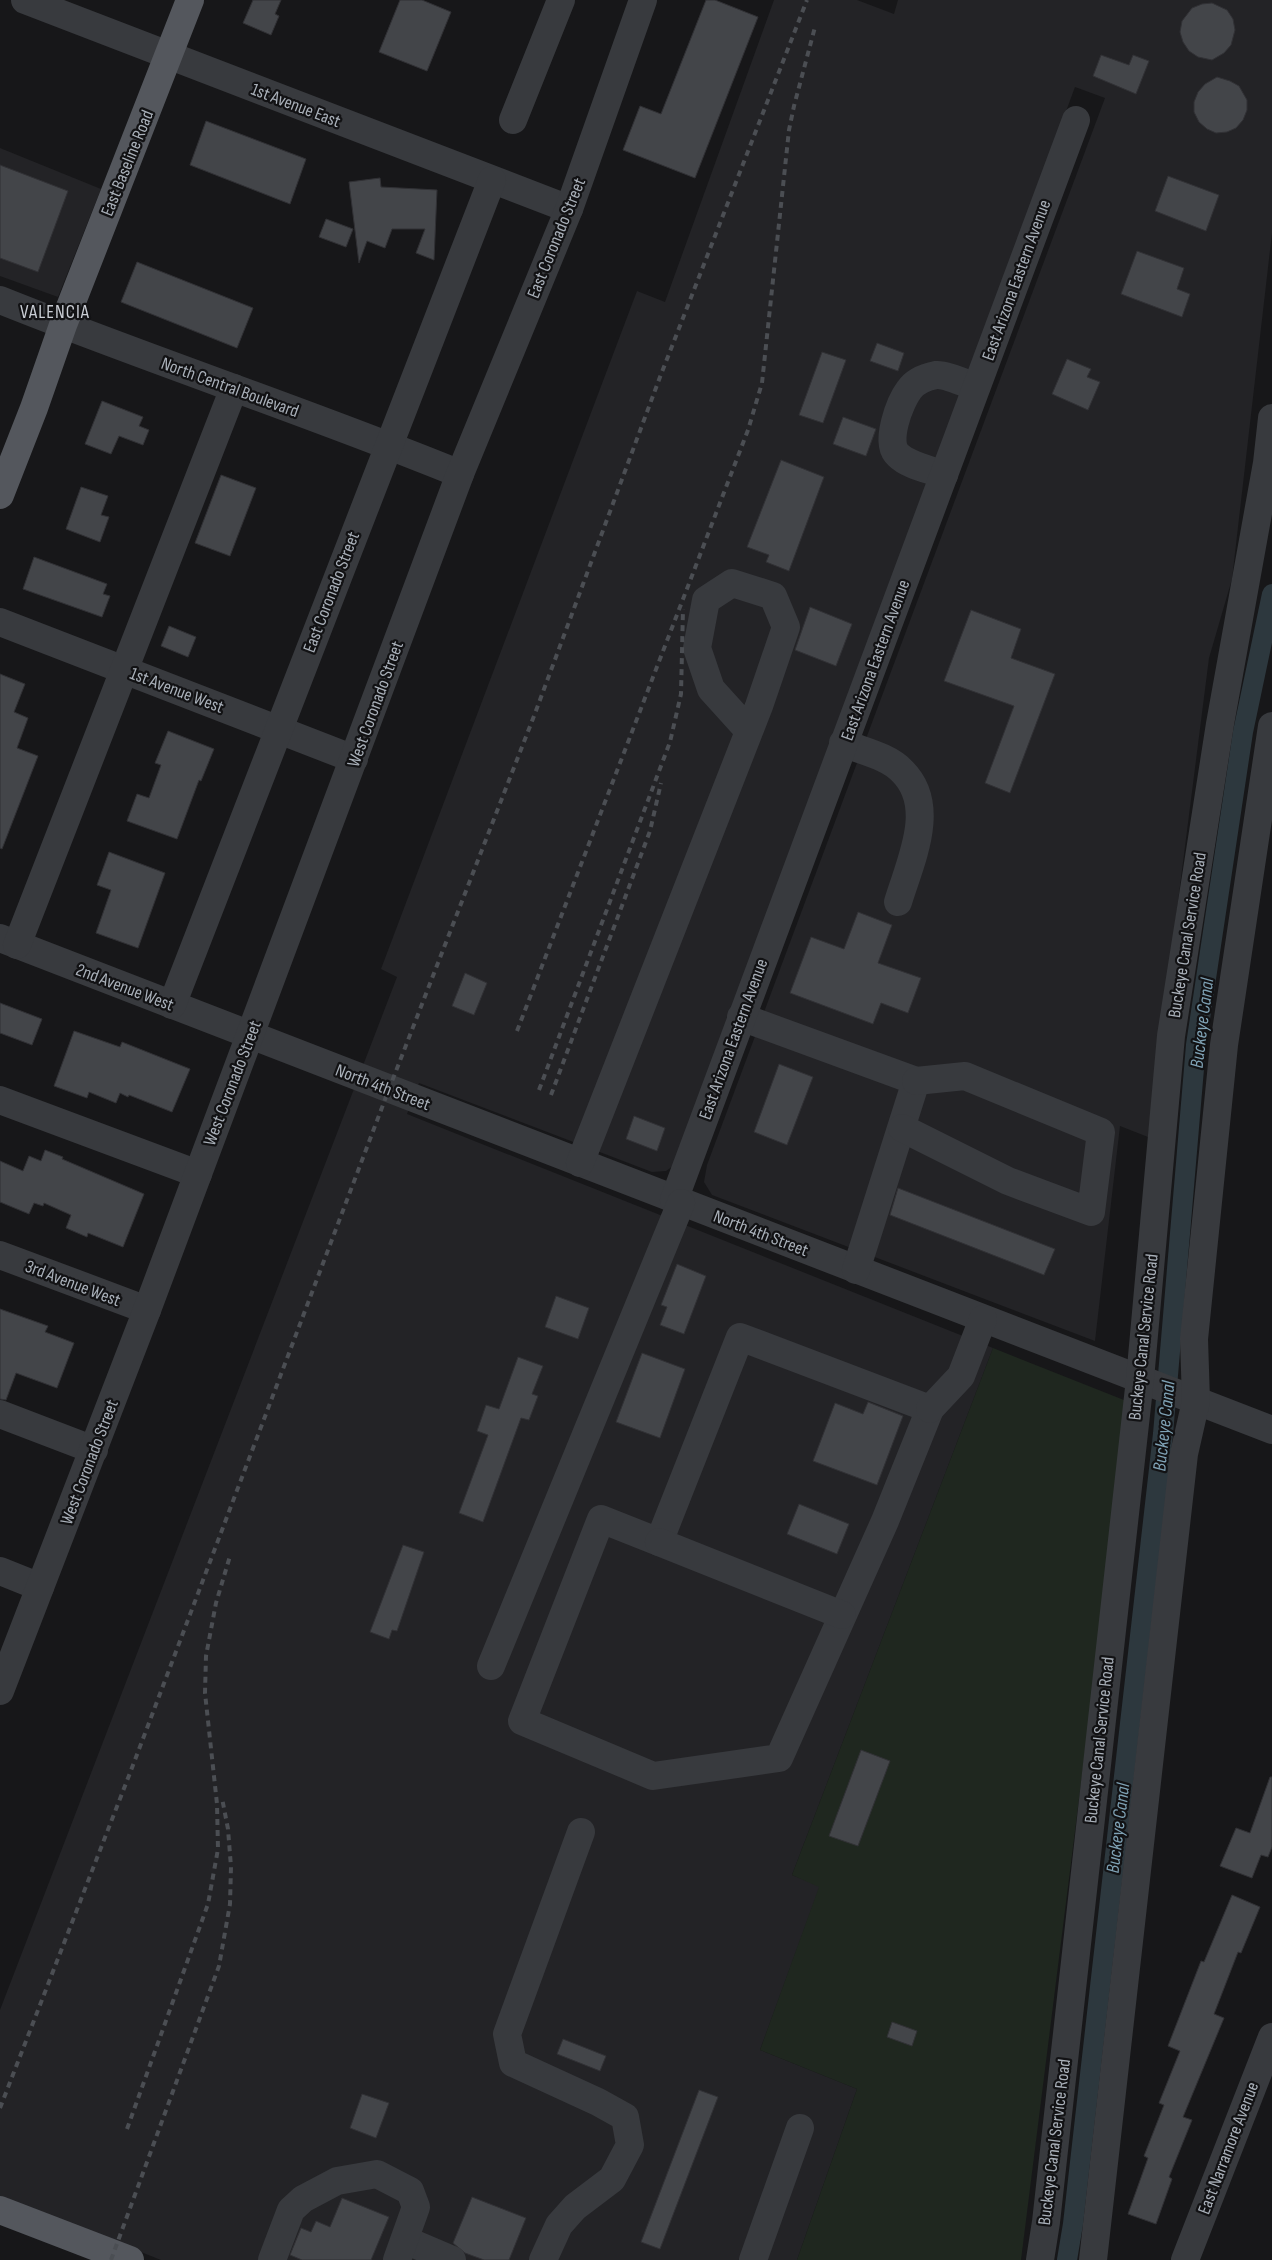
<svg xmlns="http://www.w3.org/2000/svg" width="1272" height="2260" font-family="'Sofia Sans Condensed',sans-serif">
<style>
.built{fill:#232326}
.green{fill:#1f271f}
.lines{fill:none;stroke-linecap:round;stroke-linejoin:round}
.canal{stroke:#2d383e;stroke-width:20}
.building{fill:#434549;stroke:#313135}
.minor{stroke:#383a3e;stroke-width:28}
.major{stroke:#54575d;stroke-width:28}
.rail{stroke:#4b4e53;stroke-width:4;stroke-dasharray:6 5;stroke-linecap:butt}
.labels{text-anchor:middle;stroke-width:4.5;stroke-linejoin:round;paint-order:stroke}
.street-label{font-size:18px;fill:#a9b0b9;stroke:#121214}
.neighbourhood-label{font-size:19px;letter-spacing:1px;fill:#caced5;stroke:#121214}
.water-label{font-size:19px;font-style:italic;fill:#7fa2b5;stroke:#121214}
</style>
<rect width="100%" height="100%" fill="#171719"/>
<g class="built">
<path d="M774,0H857L894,14L898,0H1272V233L1232,579L1209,658L1148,1137L1120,1126L1095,1341L712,1195L704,1182L707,1165L1105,98L1075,87L676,1164L666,1171L652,1172L419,1083L407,1114L993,1348L792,1875L820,1886L760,2050L857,2089L797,2260H161L0,2196V2010L397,977L381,969L637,291L665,302Z"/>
<path d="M0,148L101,189L58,297L0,276Z"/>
</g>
<path class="green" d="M993,1348L1129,1402L1021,2260H797L857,2089L760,2050L819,1887L792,1875Z"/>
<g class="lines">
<path class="canal" d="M1067,2260L1073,2224L1163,1434L1196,1045L1243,732L1272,594"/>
</g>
<g class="building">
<path d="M253,0H281L275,14L279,16L271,35L243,23Z"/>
<path d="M400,0H422L451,12L427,71L379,52Z"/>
<path d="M706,0H715L758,17L695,178L623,150L640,106L661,114Z"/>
<path d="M1212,3L1227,10L1233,19L1235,30L1231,45L1224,53L1212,60L1198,57L1189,51L1183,42L1180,32L1182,21L1192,8L1202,4Z"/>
<path d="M1101,55L1129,65L1133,55L1149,61L1136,94L1093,76Z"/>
<path d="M1217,77L1230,81L1239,86L1247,100V110L1243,120L1236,128L1227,132L1216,133L1207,129L1199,122L1194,112V102L1198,92L1205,84Z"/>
<path d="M206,121L306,159L290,204L190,165Z"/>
<path d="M0,165L68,191L38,272L0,258Z"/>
<path d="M1168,176L1219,195L1206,231L1155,211Z"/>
<path d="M380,178L381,187L437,190L434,260L416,253L425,229H392L385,248L367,241L359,263L349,182Z"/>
<path d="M326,219L353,229L346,247L319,237Z"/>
<path d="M1137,251L1184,268L1177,289L1190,294L1182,317L1121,294Z"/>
<path d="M137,262L253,308L237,348L121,302Z"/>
<path d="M877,343L904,353L898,371L870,361Z"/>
<path d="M822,352L846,360L823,423L799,415Z"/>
<path d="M1067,359L1091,369L1087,377L1100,382L1088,410L1052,394Z"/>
<path d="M102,401L143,417L139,426L149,430L143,445L119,436L111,454L85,444Z"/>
<path d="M843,417L876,429L866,456L833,444Z"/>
<path d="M781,460L824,477L789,571L766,562L769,555L747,547Z"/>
<path d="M221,475L256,488L230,556L195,543Z"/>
<path d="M81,487L108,496L101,515L109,517L100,542L66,529Z"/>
<path d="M34,557L107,584L103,594L110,596L102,617L23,589Z"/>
<path d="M810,607L852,624L836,666L795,650Z"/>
<path d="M971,610L1021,629L1011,658L1055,674L1010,793L985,783L1014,706L944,681Z"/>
<path d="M169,626L196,637L188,657L161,646Z"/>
<path d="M0,674L25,684L14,712L28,718L17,748L38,756L2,849L0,848Z"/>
<path d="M168,731L214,749L201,781L199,780L177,839L127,821L137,794L149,798L161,765L155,763Z"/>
<path d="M109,852L165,873L138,948L96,933L111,890L97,885Z"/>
<path d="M858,912L892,925L878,963L921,978L908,1013L881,1003L873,1024L790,993L811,937L844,949Z"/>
<path d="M465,973L487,983L474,1015L452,1006Z"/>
<path d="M0,1003L42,1019L32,1045L0,1033Z"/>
<path d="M74,1031L120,1047L122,1042L190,1069L172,1112L129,1095L128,1097L120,1093L116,1103L89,1092L87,1098L54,1086Z"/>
<path d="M779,1064L813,1077L787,1145L754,1132Z"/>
<path d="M634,1116L665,1128L657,1151L626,1139Z"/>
<path d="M45,1150L63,1157L62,1159L144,1194L123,1247L88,1233L87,1237L66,1228L71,1215L44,1203L43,1206L34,1203L29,1214L0,1202V1161L23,1171L29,1156L41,1161Z"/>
<path d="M898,1188L1055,1249L1044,1275L890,1215Z"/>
<path d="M677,1264L706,1276L684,1334L660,1325L667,1307L661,1305Z"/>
<path d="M556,1296L589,1308L578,1339L545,1327Z"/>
<path d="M0,1309L48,1326L45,1332L74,1343L57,1388L16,1373L6,1400L0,1399Z"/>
<path d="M642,1353L685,1369L660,1438L616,1422Z"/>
<path d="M518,1357L543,1366L532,1394L538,1396L529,1420L521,1418L483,1522L459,1513L488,1435L477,1431L486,1405L499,1409Z"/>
<path d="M868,1402L903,1416L877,1485L813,1461L835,1403L863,1414Z"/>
<path d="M799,1504L849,1524L837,1554L787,1534Z"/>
<path d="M403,1545L424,1552L397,1631L392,1630L389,1639L370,1632Z"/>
<path d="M861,1750L890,1761L858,1846L829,1836Z"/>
<path d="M1270,1777H1272V1847L1268,1857L1261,1855L1252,1878L1220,1866L1236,1828L1250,1833Z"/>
<path d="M1232,1895L1260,1907L1241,1953L1238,1952L1214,2014L1224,2018L1183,2117L1192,2120L1169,2177L1172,2179L1156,2224L1128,2214L1148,2158L1144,2156L1164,2105L1159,2103L1180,2051L1168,2046L1201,1961L1204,1962Z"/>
<path d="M892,2022L917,2031L912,2046L887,2037Z"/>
<path d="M563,2039L606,2056L600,2071L557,2054Z"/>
<path d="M699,2090L718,2097L660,2249L641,2242Z"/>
<path d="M362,2094L389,2103L376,2138L350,2128Z"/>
<path d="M472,2197L526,2218L509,2260H484L465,2253L453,2243Z"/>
<path d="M342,2198L389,2217L371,2260H302L290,2255L301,2228L311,2232L316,2221L330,2227Z"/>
</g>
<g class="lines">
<g class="minor">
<path d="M25,0L569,209"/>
<path d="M513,120L561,0"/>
<path d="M0,300C152,361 308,412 460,474"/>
<path d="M944,475C929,469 909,466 898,455C884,443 900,402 909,390C915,381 926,377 936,375C945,374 967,384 976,387"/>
<path d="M0,622L354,759"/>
<path d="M843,743C862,751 888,756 902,771C938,806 910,862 898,902"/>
<path d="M0,938L1272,1430"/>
<path d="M17,945L234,388"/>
<path d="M172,1005C279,730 383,454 492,180"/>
<path d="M741,1017L916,1081L856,1270"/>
<path d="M0,1100L198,1174"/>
<path d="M902,1128L1008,1181L1091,1212L1101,1132L965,1076L916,1081"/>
<path d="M580,1163L759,706L786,627L773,596L732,583L706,600L697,648L711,689L749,731"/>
<path d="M674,1200L1076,120"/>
<path d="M0,1255L147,1310"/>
<path d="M740,1337L930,1409L885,1521L779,1758L653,1776L522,1721L601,1519L659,1542Z"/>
<path d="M930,1409L961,1376L983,1319"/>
<path d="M0,1414L94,1450"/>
<path d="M659,1542L842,1615"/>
<path d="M0,1571L40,1587"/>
<path d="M491,1666L681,1203"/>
<path d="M0,1691L147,1310L460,474L569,209L643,0"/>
<path d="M405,2240L452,2260"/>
<path d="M272,2260L291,2210L303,2199L337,2181L377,2174L410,2191L416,2207L397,2260"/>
<path d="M543,2260L559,2225L575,2207L612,2179L630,2145L625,2117L598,2102L513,2063L507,2034L581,1832"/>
<path d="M753,2260L800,2128"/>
<path d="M1040,2260L1046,2222L1140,1379L1171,1036L1220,724L1267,463L1272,418"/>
<path d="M1093,2260L1184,1454L1196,1401L1194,1339L1224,1045L1272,726"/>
<path d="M1185,2260L1272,2037"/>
</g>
<g class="major">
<path d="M0,495L34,408L63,325L190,0"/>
<path d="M0,2210L130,2260"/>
</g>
<g class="rail">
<path d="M517,1031L748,430L762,383L789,130L794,106L815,27"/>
<path d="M539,1090L670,742L681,694L683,609"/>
<path d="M551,1095L650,831L661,783"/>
<path d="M0,2108L130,1773L389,1089L534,716L660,377L807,0"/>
<path d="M127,2129L208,1904L218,1849L217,1804L205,1693L206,1656L216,1603L230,1556"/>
<path d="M111,2260L219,1966L230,1904L231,1867L228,1829L222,1798"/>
</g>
</g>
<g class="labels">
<g class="street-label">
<text transform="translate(296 105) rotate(21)" y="6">1st Avenue East</text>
<text transform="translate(127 163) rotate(-68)" y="6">East Baseline Road</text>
<text transform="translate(556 238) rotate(-68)" y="6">East Coronado Street</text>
<text transform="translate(1016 280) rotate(-70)" y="6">East Arizona Eastern Avenue</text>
<text transform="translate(230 387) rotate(20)" y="6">North Central Boulevard</text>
<text transform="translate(331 592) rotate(-69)" y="6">East Coronado Street</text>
<text transform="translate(875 660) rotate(-70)" y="6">East Arizona Eastern Avenue</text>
<text transform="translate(177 690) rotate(21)" y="6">1st Avenue West</text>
<text transform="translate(375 704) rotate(-70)" y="6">West Coronado Street</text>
<text transform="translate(1187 935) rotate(-81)" y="6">Buckeye Canal Service Road</text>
<text transform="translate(125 987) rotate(21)" y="6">2nd Avenue West</text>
<text transform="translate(733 1039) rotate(-70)" y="6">East Arizona Eastern Avenue</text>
<text transform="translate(232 1083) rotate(-69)" y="6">West Coronado Street</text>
<text transform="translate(383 1087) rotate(21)" y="6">North 4th Street</text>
<text transform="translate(761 1233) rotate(21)" y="6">North 4th Street</text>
<text transform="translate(73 1283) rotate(21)" y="6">3rd Avenue West</text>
<text transform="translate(1143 1337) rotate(-84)" y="6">Buckeye Canal Service Road</text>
<text transform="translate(89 1462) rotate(-69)" y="6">West Coronado Street</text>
<text transform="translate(1099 1740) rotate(-84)" y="6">Buckeye Canal Service Road</text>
<text transform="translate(1054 2142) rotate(-83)" y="6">Buckeye Canal Service Road</text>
<text transform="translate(1228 2148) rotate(-69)" y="6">East Narramore Avenue</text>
</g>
<g class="neighbourhood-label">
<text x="55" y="318">VALENCIA</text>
</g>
<g class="water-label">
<text transform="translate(1201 1023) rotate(-83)" y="7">Buckeye Canal</text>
<text transform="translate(1163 1426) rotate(-84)" y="7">Buckeye Canal</text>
<text transform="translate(1117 1828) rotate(-83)" y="7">Buckeye Canal</text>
</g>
</g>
</svg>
